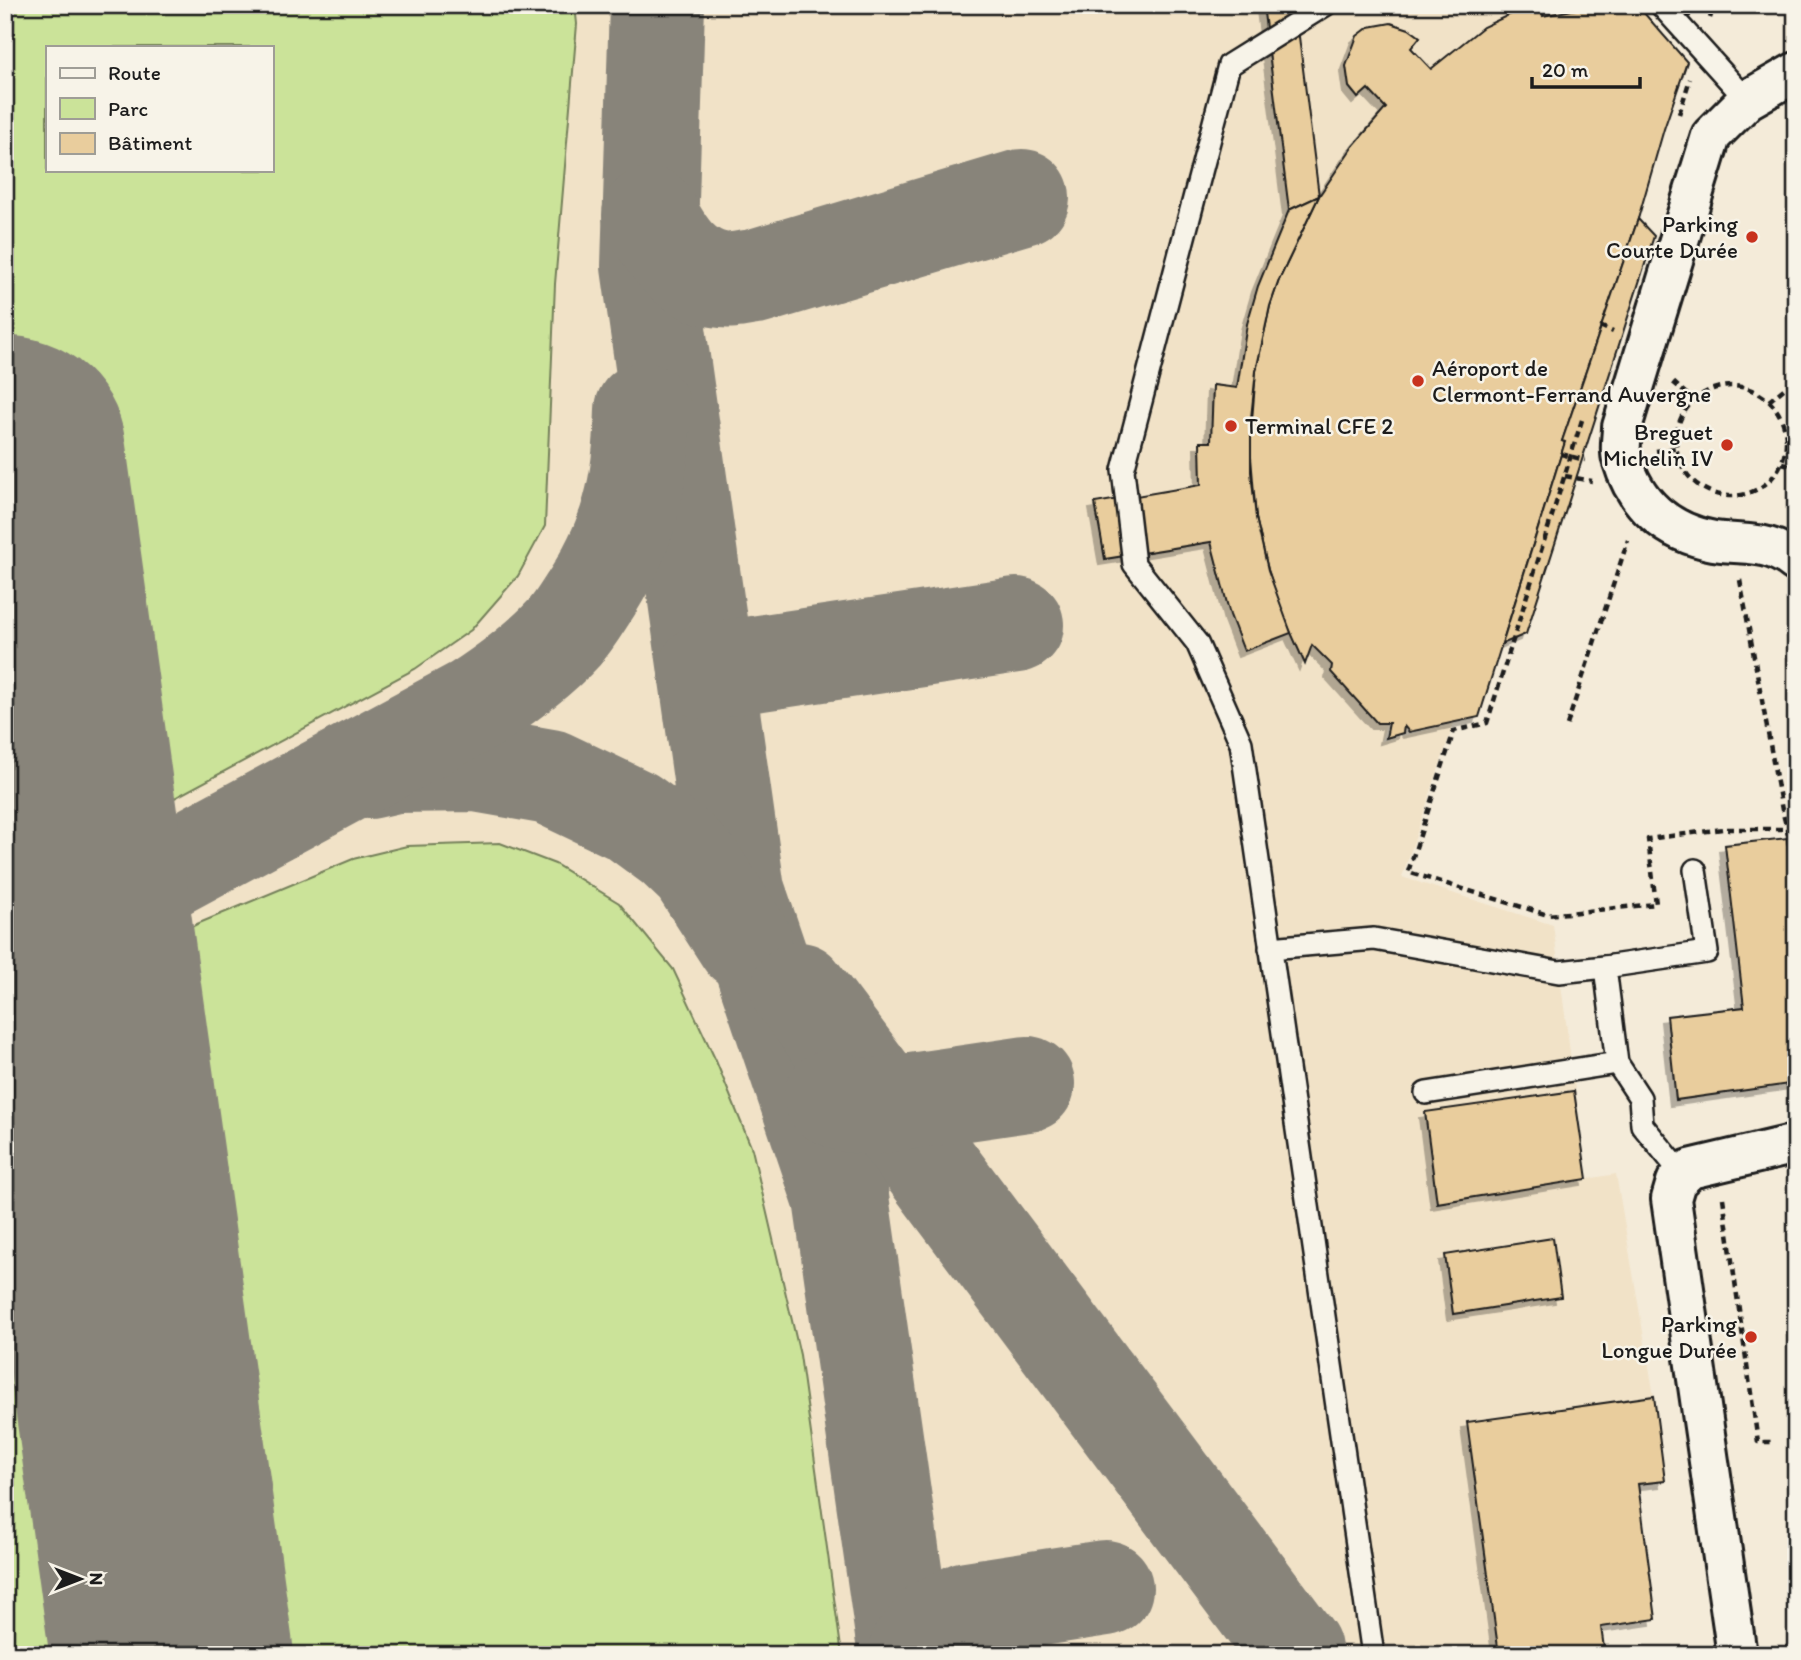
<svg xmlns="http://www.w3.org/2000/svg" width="1801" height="1660" font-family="Itim,sans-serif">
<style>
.built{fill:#f1e2c7;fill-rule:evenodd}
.green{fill:#cbe399;stroke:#74805a;stroke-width:2;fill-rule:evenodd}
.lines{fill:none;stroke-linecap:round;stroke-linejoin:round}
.taxiway{stroke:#88847a;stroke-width:96}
.runway{stroke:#88847a;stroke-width:243}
.building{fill:#e9cd9d;stroke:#1c1c1c;stroke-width:2;filter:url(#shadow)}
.lane-casing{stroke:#1c1c1c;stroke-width:26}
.street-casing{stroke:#1c1c1c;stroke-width:44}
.path{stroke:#1c1c1c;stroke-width:4.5;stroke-dasharray:7 5;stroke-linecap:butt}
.lane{stroke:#f7f3e8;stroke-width:21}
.street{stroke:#f7f3e8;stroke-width:38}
.poi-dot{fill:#c8321e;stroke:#f7f3e8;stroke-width:2.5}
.labels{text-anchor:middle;stroke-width:5;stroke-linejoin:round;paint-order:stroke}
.poi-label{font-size:23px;fill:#1c1c1c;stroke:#f7f3e8;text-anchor:end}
</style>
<defs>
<filter id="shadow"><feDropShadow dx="-6" dy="6" stdDeviation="0" flood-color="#0004"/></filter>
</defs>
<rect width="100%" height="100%" fill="#f4ebd9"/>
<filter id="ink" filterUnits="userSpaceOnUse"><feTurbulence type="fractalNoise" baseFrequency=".0143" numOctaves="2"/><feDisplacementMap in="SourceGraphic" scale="14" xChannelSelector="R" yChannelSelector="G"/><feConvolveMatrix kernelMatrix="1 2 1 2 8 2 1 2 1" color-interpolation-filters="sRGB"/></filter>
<g filter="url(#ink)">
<path class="built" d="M5,5H1619L1381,741L1454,723L1402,877L1553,925L1587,1179L1616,1174L1654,1396L1665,1481L1638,1485L1656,1619L1602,1627L1605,1655H5ZM47,47H271V170H47Z"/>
<g class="green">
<path d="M5,5H575L577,24L555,284L545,526L518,576L471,630L415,669L5,889ZM47,47H271V170H47Z"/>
<path d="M500,843L555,864L619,903L673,969L716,1061L752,1149L800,1355L842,1655H5V1026L197,924L353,859L407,846Z"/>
</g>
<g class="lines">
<g class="taxiway">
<path d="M657,5L649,266L737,891L841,1198L906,1655"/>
<path d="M650,215C666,245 684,275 721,280C731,282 744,278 755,277L1022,197"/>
<path d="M706,671L1016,625"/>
<path d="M369,771L395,765L476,764L550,777L632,816L674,847L697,869L744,942"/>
<path d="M5,958L476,704C508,683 538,661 564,633C572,624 579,613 586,602C629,538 641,486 643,410"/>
<path d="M799,990L1294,1650"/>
<path d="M832,1097L847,1104L871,1107L1027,1084"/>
<path d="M916,1655L917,1650L937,1625L968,1609L1105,1588"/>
</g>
<path class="runway" d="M5,457L172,1655"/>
</g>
<g class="building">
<path d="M1263,5H1295L1319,196L1289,210Z"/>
<path d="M1596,5L1614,7L1615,5H1637L1687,62L1664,129L1638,219L1562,441L1565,442L1479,717L1409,732L1404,726L1403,733L1386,738L1389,723H1377L1331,672L1332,665L1312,645L1305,664L1283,615L1268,570L1256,518L1250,445L1256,371L1270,306L1279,280L1319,196L1353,146L1386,108L1368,89L1358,98L1349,87L1346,66L1357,36L1369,27L1391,23L1409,29L1420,37L1411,48L1431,69L1483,27L1513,13L1544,7L1543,16Z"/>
<path d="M1682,5H1693L1690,16L1680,13Z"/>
<path d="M1319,196L1279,280L1270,306L1256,371L1251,418V472L1256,518L1268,570L1291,633L1244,651L1230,615L1211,542L1105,559L1095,503L1201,485L1200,442H1211L1213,385L1237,388L1247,324L1258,286L1289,210Z"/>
<path d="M1638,219L1654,236L1526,634L1502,644L1565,442L1562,441Z"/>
<path d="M1787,838L1796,910V1083L1676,1100L1667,1016L1744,1007L1725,845Z"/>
<path d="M1574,1091L1587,1179L1437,1203L1425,1112Z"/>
<path d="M1553,1238L1561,1297L1453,1314L1445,1255Z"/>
<path d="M1654,1396L1665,1481L1638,1484L1656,1619L1601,1627L1605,1655H1499L1467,1422Z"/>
</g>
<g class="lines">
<g class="lane-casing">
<g id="lane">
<path d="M1325,5L1229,65L1123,470L1134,564L1197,643L1241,743L1373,1655"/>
<path d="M1661,5L1747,100"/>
<path d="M1270,948L1374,939L1559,972L1605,967"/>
<path d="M1426,1093L1617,1063"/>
<path d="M1683,1175L1642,1125L1640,1098L1617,1063L1605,967L1707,952L1695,870"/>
</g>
</g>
<g class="street-casing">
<g id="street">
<path d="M1796,72L1747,100L1711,136L1622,427C1622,437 1619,450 1622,459C1635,504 1668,533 1714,541C1747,546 1767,539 1796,562"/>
<path d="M1737,1655L1671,1199L1676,1182L1690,1169L1796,1144"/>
</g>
</g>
<g class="path">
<path d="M1710,18L1714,5"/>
<path d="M1679,114L1690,79"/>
<path d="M1600,326L1613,332"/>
<path d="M1673,382L1693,400"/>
<circle cx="1731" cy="441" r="55"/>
<path d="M1769,401L1796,379"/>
<path d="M1582,420L1487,723L1454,731L1408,872L1548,915L1656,904L1648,839L1723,829H1787"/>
<path d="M1656,451L1676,448"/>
<path d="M1561,454L1585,460"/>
<path d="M1782,463L1796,467"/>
<path d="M1565,476L1592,481"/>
<path d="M1740,580L1782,810L1787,829L1796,893"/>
<path d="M1567,725L1628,540"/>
<path d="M1723,1198L1758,1442H1773"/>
</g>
<use href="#lane" class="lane"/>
<use href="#street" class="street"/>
</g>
</g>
<g class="poi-dot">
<circle cx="1752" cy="237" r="7"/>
<circle cx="1418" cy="381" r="7"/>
<circle cx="1231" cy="426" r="7"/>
<circle cx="1727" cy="445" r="7"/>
<circle cx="1751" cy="1337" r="7"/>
</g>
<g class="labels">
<g class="poi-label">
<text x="1738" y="232">Parking<tspan x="1738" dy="26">Courte Durée</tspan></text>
<text x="1432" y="376" text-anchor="start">Aéroport de<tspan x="1432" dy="26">Clermont-Ferrand Auvergne</tspan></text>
<text x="1245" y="434" text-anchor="start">Terminal CFE 2</text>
<text x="1713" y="440">Breguet<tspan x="1713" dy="26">Michelin IV</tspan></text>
<text x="1737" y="1332">Parking<tspan x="1737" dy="26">Longue Durée</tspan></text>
</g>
</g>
<rect width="1801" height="1660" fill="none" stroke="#f7f3e8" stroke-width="28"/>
<rect x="14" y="14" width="1773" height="1632" fill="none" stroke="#1c1c1c" stroke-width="2.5" filter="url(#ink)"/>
<rect x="46" y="46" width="228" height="126" fill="#f7f3e8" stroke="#9f9d96" stroke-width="2"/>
<rect x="60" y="68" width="35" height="10" fill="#f7f3e8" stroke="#9f9d96" stroke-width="2"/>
<text x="108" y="80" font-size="21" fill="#1c1c1c">Route</text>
<rect x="60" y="98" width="35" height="21" fill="#cbe399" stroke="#9f9d96" stroke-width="2"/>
<text x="108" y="116" font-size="21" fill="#1c1c1c">Parc</text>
<rect x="60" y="133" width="35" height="21" fill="#e9cd9d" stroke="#9f9d96" stroke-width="2"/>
<text x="108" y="150" font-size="21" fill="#1c1c1c">Bâtiment</text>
<g transform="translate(80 1579) rotate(90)" stroke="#f7f3e8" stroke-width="5" paint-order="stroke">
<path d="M0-5L12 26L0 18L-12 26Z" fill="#1c1c1c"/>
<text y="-10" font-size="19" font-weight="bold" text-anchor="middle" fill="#1c1c1c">N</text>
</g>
<path d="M1532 77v10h108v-10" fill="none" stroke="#1c1c1c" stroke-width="3.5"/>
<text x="1542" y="77" font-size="21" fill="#1c1c1c" stroke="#f7f3e8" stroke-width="5" paint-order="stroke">20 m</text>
</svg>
